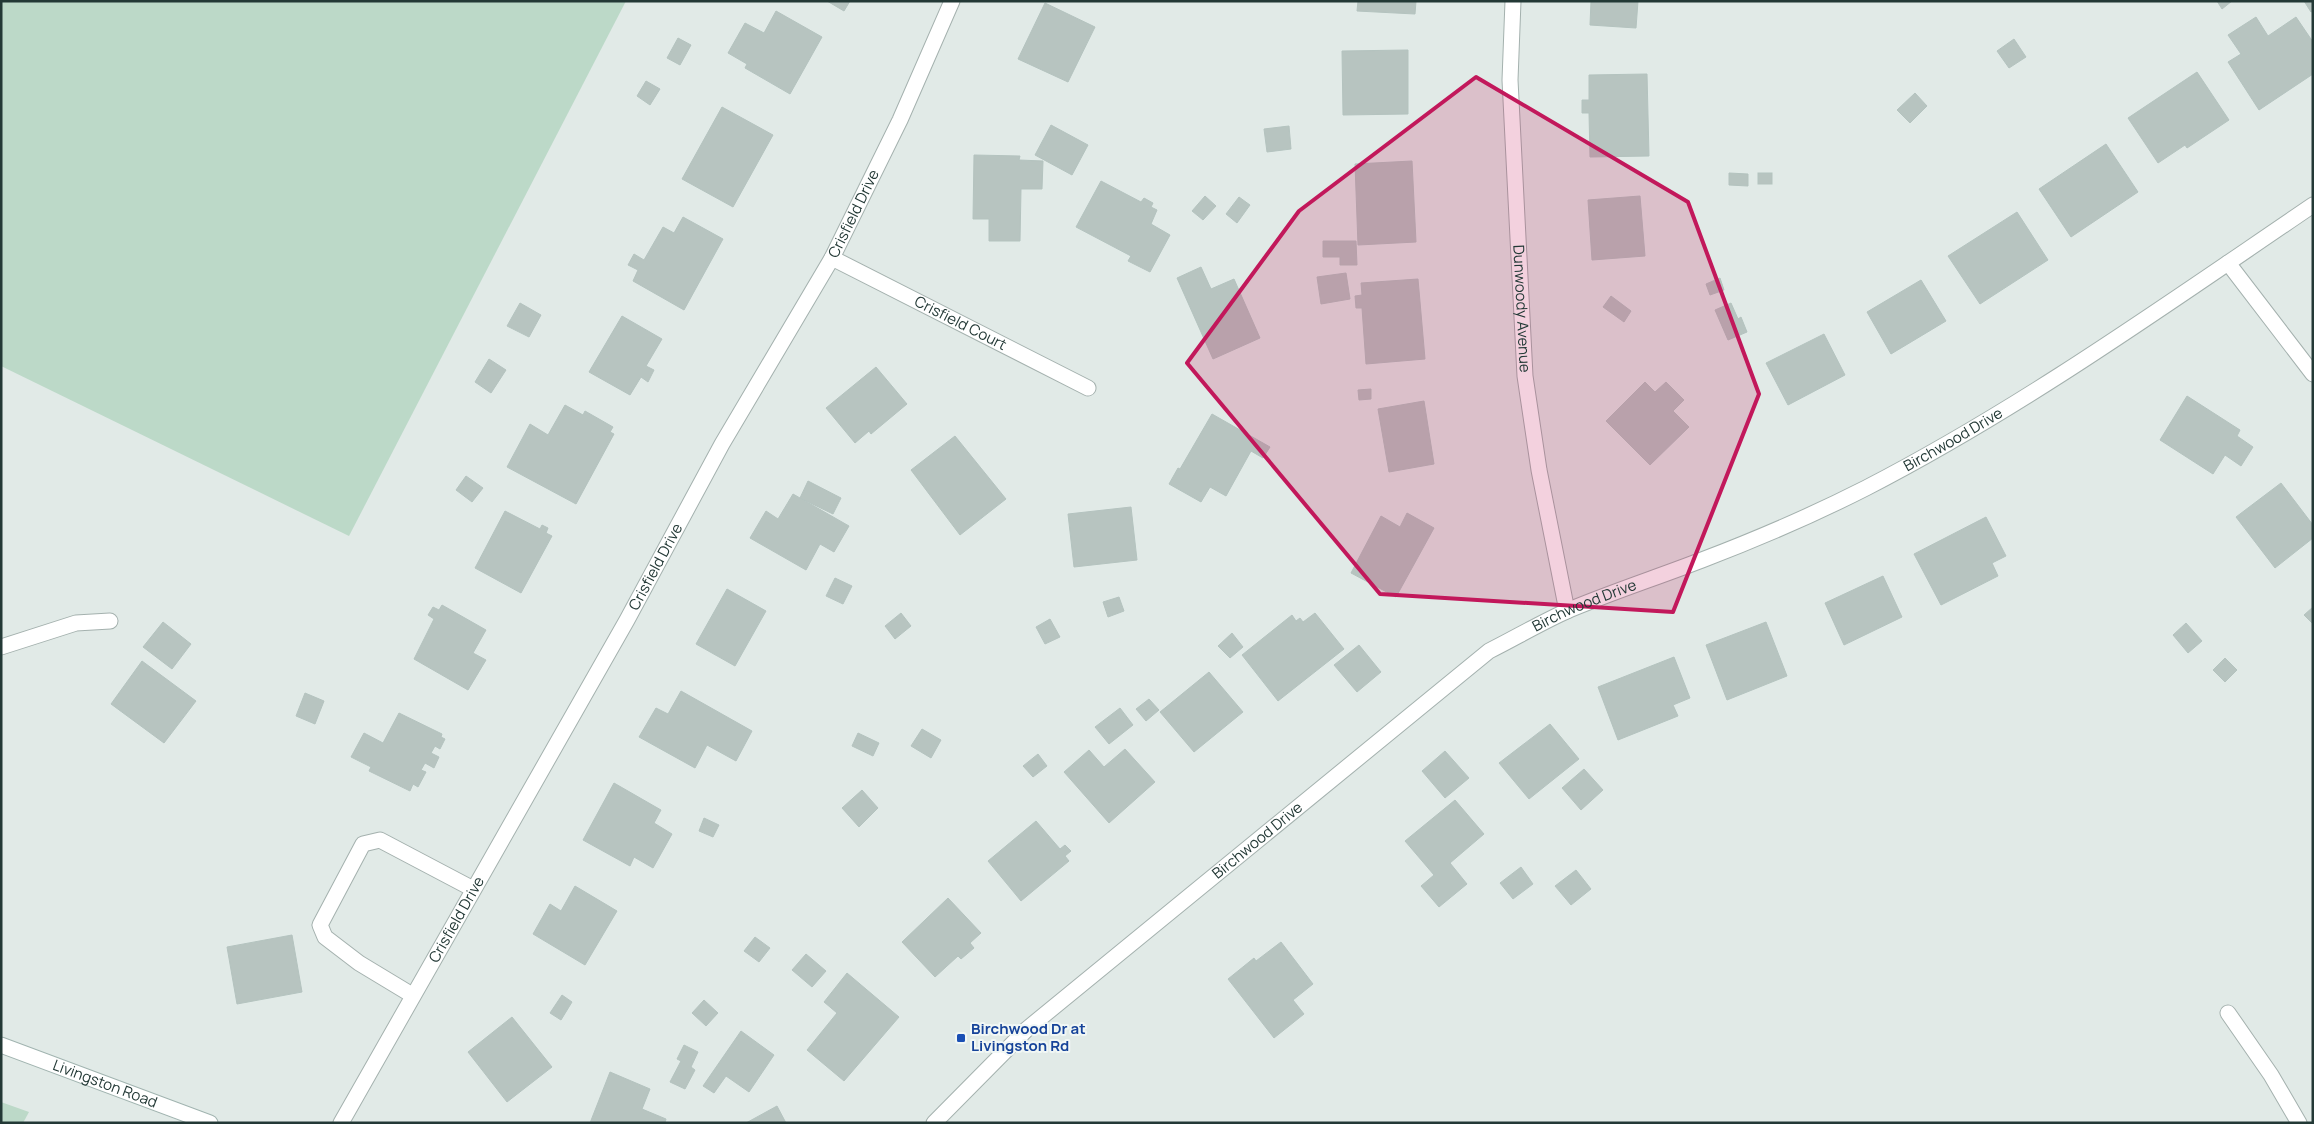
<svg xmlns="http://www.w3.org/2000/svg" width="2314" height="1124" font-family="Manrope,sans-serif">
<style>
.green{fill:#bcd9c8}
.building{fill:#b7c4c0;stroke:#b4c3bf}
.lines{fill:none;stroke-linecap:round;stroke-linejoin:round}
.service-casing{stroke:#a4b1ae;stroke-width:17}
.minor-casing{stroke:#a4b1ae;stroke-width:17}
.secondary-casing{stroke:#a1b4b0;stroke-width:17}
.service{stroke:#fff;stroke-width:15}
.minor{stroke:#fff;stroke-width:15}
.secondary{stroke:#fff;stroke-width:15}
.marked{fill:#c2185b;fill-opacity:0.2;stroke:#c2185b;stroke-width:4;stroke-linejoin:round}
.transit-dot{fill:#1a4fb4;stroke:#f1f7f5;stroke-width:2}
.labels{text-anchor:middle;stroke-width:4;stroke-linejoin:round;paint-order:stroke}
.street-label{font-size:15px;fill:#233936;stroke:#f1f7f5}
.transit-label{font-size:15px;font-weight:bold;fill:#164399;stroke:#f1f7f5;text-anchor:start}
</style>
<rect width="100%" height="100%" fill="#e1eae7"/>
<g class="green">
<path d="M1,1H626L349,536L1,366Z"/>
<path d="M1,1102L29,1112L23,1123H1Z"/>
</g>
<g class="building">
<path d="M827,1H850L844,11Z"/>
<path d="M1358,1H1416L1415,14L1357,11Z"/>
<path d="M1591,1H1638L1636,28L1590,25Z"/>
<path d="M2217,1H2232L2222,9Z"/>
<path d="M2304,1H2313V11L2311,12Z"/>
<path d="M1045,3L1095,27L1068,82L1018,59Z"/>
<path d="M776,11L822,37L790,94L745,68L747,64L728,53L745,23L764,33Z"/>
<path d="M2256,17L2268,36L2296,17L2313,42V74L2259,110L2228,62L2241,54L2228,35Z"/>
<path d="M678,38L691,45L680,65L667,58Z"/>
<path d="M2014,39L2026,57L2009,68L1997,51Z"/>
<path d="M1408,50V114L1343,115L1342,51Z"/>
<path d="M2197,72L2229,120L2187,148L2185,145L2158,163L2128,118Z"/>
<path d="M1647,74L1649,156L1590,157L1589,113H1582V100H1589V75Z"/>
<path d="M646,81L660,89L650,105L637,96Z"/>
<path d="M1915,93L1927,106L1910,123L1897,110Z"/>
<path d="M722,107L773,135L733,207L682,179Z"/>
<path d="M1051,125L1088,145L1072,175L1035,155Z"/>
<path d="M1289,126L1291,149L1267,152L1264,129Z"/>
<path d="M2106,144L2138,192L2071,237L2039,189Z"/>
<path d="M974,155L1020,156L1019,160L1043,161L1042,189H1021L1020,241H989V219H973Z"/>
<path d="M1412,161L1416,242L1358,245L1355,164Z"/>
<path d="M1729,173L1748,174V186L1729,185Z"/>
<rect x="1758" y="173" width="14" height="11"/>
<path d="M1101,181L1141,202L1144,198L1153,203L1151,207L1157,210L1151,224L1170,235L1150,272L1128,261L1131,256L1076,227Z"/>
<path d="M1205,196L1216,206L1203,220L1192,211Z"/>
<path d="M1640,196L1645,256L1592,260L1588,200Z"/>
<path d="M1239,197L1250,205L1237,223L1226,214Z"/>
<path d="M2017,212L2048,260L1980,304L1948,256Z"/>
<path d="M683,217L723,239L684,310L633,281L638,270L628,265L634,254L644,260L663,227L674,233Z"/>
<path d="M1323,241H1356L1357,265H1340V257H1323Z"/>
<path d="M1201,267L1211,289L1234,279L1260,338L1213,359L1177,278Z"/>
<path d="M1346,273L1350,299L1321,304L1317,277Z"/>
<path d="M1720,278L1724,290L1710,295L1706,284Z"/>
<path d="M1418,279L1425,359L1366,364L1362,308H1356L1355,296L1362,295L1361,283Z"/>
<path d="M1921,280L1946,321L1891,354L1867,312Z"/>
<path d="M1611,296L1631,311L1624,322L1603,307Z"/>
<path d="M520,303L541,315L529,337L507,326Z"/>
<path d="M1731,303L1738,319L1741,317L1747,332L1728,340L1715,310Z"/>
<path d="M622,316L662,339L646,366L654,370L648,382L641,377L630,395L589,372Z"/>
<path d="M1824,334L1845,375L1788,405L1766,363Z"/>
<path d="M489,359L506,370L491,393L475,382Z"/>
<path d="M876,367L907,404L871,434L869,431L855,443L826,408Z"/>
<path d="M1645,382L1655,392L1666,382L1684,400L1673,411L1689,427L1650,465L1606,421Z"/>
<path d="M1371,389V399L1359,400L1358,390Z"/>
<path d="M2187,396L2240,430L2237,436L2253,447L2241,466L2225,455L2213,474L2160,440Z"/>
<path d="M1424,401L1434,464L1389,472L1378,409Z"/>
<path d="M565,405L583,415L585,411L613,427L610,432L614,434L576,504L507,467L530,424L548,435Z"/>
<path d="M1212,414L1270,447L1263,458L1251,451L1226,496L1210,487L1201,502L1169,484L1178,468L1180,469Z"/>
<path d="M955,436L1006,499L960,535L911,470Z"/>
<path d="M466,476L483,488L472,502L456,490Z"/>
<path d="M808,481L841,498L833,514L800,498Z"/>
<path d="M2281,483L2313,525V538L2275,568L2236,517Z"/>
<path d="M793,494L849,526L834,552L820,544L806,570L750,538L766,511L778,519Z"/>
<path d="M1131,507L1137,560L1074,567L1068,514Z"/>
<path d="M505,511L540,529L542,525L548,528L546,533L552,536L521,593L475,568Z"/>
<path d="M1407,513L1434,528L1396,597L1351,573L1381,516L1400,527Z"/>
<path d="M1986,517L2006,556L1992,563L1998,576L1941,605L1914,554Z"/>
<path d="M1883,576L1902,617L1844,645L1825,603Z"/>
<path d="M835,578L852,586L843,604L826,596Z"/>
<path d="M727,589L766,611L735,666L696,644Z"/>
<path d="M1119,597L1124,611L1108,617L1103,602Z"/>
<path d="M442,605L486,630L473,653L486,660L468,690L414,659L434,619L428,615L433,607L439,610Z"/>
<path d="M2313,607V624L2304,615Z"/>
<path d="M901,613L911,626L895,639L885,626Z"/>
<path d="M1315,613L1344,649L1278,701L1242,655L1292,615L1296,621L1300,618L1303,622Z"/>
<path d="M1050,619L1060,637L1045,644L1036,627Z"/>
<path d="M163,622L191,644L172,669L143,647Z"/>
<path d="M1766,622L1787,676L1727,700L1706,645Z"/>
<path d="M2186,623L2202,641L2188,653L2173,635Z"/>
<path d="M1232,633L1243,647L1230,658L1218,646Z"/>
<path d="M1359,645L1381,672L1357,692L1334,665Z"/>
<path d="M1674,657L1690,698L1673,705L1678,716L1618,740L1598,687Z"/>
<path d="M2225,658L2237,670L2225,682L2213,670Z"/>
<path d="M142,661L196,701L164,743L111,704Z"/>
<path d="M1209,672L1243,712L1194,752L1160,712Z"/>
<path d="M681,691L752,731L736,761L707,745L695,768L639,737L656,708L668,714Z"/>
<path d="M305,693L324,701L315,724L296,716Z"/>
<path d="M1149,699L1159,710L1146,721L1136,709Z"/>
<path d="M1120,708L1133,725L1109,744L1095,727Z"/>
<path d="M399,713L442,734L441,737L445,739L440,749L435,746L431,753L439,757L434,768L425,763L421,770L426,772L418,787L413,784L410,791L369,771L371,767L351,757L364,733L383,743Z"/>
<path d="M1550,724L1579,759L1529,799L1499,763Z"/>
<path d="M922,729L941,740L931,758L911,746Z"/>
<path d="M858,733L879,743L873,756L852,746Z"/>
<path d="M1125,749L1155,782L1109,823L1064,772L1089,750L1104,767Z"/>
<path d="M1445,751L1469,778L1445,798L1422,771Z"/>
<path d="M1038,754L1047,766L1033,777L1023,766Z"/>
<path d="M1584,769L1603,790L1581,810L1562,788Z"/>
<path d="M614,783L661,810L654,823L672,834L653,868L634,857L630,866L583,840Z"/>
<path d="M862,790L878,808L859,827L842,808Z"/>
<path d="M1455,800L1484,834L1450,863L1467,884L1439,907L1421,886L1434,875L1405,841Z"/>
<path d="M704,818L719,825L713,837L699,831Z"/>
<path d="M1036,821L1060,849L1065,845L1071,851L1065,856L1069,861L1021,901L988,861Z"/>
<path d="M1521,867L1533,884L1513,899L1500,883Z"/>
<path d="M1576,870L1591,889L1571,905L1555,886Z"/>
<path d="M575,886L617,911L585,965L533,934L550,904L561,911Z"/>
<path d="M948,898L981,933L970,943L974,948L961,959L958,956L935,977L902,942Z"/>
<path d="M292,935L302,992L237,1004L227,947Z"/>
<path d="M755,937L770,948L759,962L744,951Z"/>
<path d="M1281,942L1313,984L1293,1000L1304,1014L1274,1038L1228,979L1254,958L1256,961Z"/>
<path d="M806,954L826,971L812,987L792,970Z"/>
<path d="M847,973L899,1017L844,1081L807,1050L837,1013L824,1002Z"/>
<path d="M562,995L572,1002L561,1020L550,1013Z"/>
<path d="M704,1000L718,1013L706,1026L692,1013Z"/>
<path d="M512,1017L552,1067L507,1102L468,1052Z"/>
<path d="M741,1031L774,1055L749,1092L726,1076L714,1093L703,1086Z"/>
<path d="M684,1045L698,1052L691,1067L695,1070L685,1089L670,1082L681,1061L677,1059Z"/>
<path d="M610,1072L650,1089L642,1109L666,1119L665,1123H590Z"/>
<path d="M777,1106L786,1123H746Z"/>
</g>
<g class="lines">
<g class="service-casing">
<g id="service">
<path d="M1,647L76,623L110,621"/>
<path d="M412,995L359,963L325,937L320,925L363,844L380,840L473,889"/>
</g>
</g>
<g class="minor-casing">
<g id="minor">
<path id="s1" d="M1513,1L1510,80L1525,376L1539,470L1567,611"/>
<path id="s2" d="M832,258L1088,388"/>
<path d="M2228,263L2313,374"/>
<path d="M2228,1013L2271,1075L2299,1123"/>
<path id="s3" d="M341,1123L627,620L722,444L832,258L900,120L952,1"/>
<path id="s4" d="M934,1123L1027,1029L1489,651C1515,638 1542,622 1569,610C1612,592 1658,577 1702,560C1757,539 1813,515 1866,488C2023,407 2167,304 2313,205"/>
</g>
</g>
<g class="secondary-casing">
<g id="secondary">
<path id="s5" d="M1,1045L210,1123"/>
</g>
</g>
<use href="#service" class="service"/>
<use href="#minor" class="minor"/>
<use href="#secondary" class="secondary"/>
</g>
<path class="marked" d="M1476,77L1688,202L1759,394L1673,612L1380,594L1187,363L1299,211Z"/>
<rect class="transit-dot" x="956" y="1033" width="10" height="10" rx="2.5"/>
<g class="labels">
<g class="street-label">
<text dy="5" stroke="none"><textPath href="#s3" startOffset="1044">Crisfield Drive</textPath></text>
<text dy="5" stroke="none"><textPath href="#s1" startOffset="308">Dunwoody Avenue</textPath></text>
<text dy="5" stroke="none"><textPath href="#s2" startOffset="144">Crisfield Court</textPath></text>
<text dy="5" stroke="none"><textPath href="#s4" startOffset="1240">Birchwood Drive</textPath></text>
<text dy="5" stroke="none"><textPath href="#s3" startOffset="639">Crisfield Drive</textPath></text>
<text dy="5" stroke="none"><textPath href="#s4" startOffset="835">Birchwood Drive</textPath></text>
<text dy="5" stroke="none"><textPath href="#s4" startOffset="430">Birchwood Drive</textPath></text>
<text dy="5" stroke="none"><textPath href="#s3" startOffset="234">Crisfield Drive</textPath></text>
<text dy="5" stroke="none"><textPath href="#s5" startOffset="111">Livingston Road</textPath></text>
</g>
<g class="transit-label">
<text x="971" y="1034">Birchwood Dr at<tspan x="971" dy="17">Livingston Rd</tspan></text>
</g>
</g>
<rect width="2314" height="1124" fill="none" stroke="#233936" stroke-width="5"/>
</svg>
